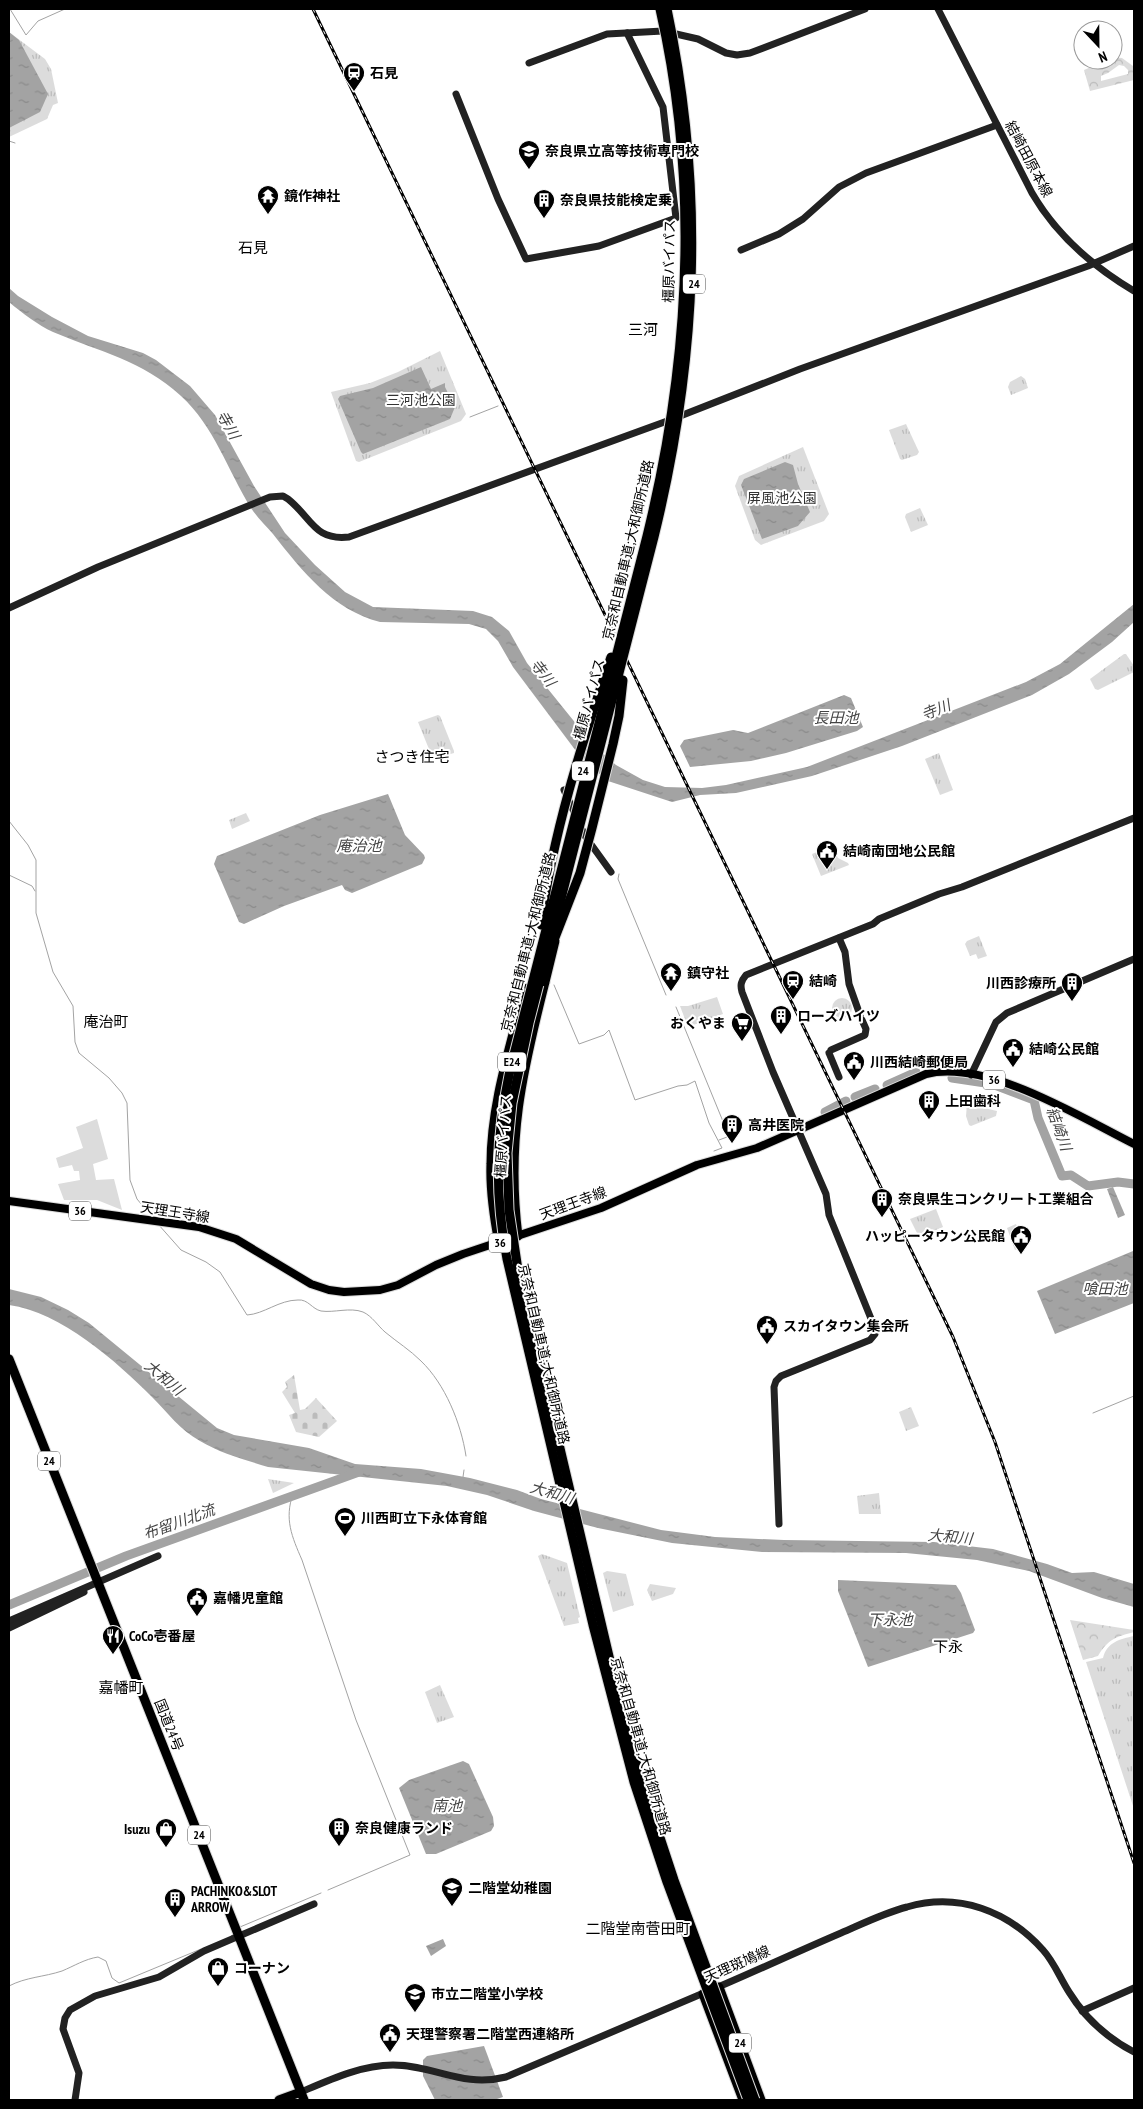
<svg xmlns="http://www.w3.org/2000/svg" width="1143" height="2109" font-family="'PT Sans Narrow','Noto Sans JP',sans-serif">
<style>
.grass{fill:#dcdcdc}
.forest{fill:url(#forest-crowns);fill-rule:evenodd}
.cemetery{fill:url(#cemetery-stones)}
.park{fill:url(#park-tufts)}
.water{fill:url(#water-ripples)}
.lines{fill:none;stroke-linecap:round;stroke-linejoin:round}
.stream{stroke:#a3a3a3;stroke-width:1}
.river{stroke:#a3a3a3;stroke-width:9}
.primary-casing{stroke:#dbdbdb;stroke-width:10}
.highway-casing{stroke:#dbdbdb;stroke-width:11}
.secondary{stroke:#222;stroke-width:7}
.primary{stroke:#000;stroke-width:8}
.highway{stroke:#000;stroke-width:9}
.rail-casing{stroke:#000;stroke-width:3}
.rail{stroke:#fff;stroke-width:1;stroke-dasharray:4;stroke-linecap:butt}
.highway-bridge-casing{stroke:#dbdbdb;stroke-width:11;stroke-linecap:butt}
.highway-bridge{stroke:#000;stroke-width:9}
.labels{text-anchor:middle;stroke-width:4;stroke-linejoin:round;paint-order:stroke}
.shield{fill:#fff;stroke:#4c4c4c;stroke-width:1}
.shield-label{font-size:12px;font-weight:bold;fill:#000}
.poi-label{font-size:14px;font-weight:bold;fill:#000;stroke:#fff;text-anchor:start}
.street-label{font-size:14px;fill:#000;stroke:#fff}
.park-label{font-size:14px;fill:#333;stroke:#fff}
.neighbourhood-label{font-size:15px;fill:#000;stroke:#fff}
.water-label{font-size:15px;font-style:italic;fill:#444;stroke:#fff}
</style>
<defs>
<pattern id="forest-crowns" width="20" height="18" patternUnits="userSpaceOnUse" patternTransform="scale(1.25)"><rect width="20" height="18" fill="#dcdcdc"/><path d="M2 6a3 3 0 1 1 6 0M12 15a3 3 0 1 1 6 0" fill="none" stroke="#bbb"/></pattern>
<pattern id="cemetery-stones" width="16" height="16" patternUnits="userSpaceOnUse" patternTransform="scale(1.25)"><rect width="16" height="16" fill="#dcdcdc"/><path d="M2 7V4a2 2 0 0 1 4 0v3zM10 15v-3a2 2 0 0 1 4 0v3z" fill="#bbb"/></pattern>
<pattern id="park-tufts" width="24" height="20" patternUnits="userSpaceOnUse" patternTransform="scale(1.25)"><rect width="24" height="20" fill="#dcdcdc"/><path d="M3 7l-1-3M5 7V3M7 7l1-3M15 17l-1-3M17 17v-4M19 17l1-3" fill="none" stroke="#bbb"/></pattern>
<pattern id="water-ripples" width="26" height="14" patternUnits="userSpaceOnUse" patternTransform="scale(1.25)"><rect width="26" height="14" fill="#a3a3a3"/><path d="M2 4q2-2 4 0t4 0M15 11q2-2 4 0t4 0" fill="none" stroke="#8b8b8b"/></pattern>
</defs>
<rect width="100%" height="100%" fill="#fff"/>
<path class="grass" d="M97,1119L108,1159L93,1164L96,1180L114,1179L122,1210L97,1200H64L58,1184L80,1180L79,1171H74L72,1165L59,1168L56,1158L83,1148L76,1127Z"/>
<g class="forest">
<path d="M1113,57L1122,58L1133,66L1134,80L1090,91L1084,70L1107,60H1113ZM1119,65L1124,66L1128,70V74L1101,81V76L1108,73Z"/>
<path d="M1070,1620L1134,1630V1632C1116,1637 1108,1639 1098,1656L1083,1660Z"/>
</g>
<path class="cemetery" d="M294,1375L300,1410L305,1409L316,1398L337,1421L319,1437L296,1432L289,1415L295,1413L282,1392L287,1387L285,1382Z"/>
<g class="park">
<path d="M9,32L45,59L51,69L58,103L53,105L47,119L9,137Z"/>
<path d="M440,351L466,414L461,421L359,462L356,461L331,392L370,383L398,372Z"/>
<path d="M1021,376L1025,379L1028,388L1011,395L1008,387L1010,382Z"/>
<path d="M906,424L919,452L917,455L902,460L900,459L889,430Z"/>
<path d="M803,447L829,514L824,521L761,545L755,540L735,486L739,476Z"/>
<path d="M920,508L928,525L911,532L905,517L906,514Z"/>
<path d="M1124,654H1126L1134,666V672L1098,690L1095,689L1090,679Z"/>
<path d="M438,715L440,716L454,751V753L433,759L418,722Z"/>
<path d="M939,753L953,790L940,795L925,759Z"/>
<path d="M246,813L250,821L232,829L229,820Z"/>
<path d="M832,846L838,858L848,863L849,865L821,876L812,854Z"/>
<path d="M979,936L987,956L978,959L976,954L970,956L965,944L967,941Z"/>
<path d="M717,997L723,1014L688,1027L680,1006H688Z"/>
<circle cx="842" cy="1008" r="10"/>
<path d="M967,1104L997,1111L996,1116L971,1126L969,1125L966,1116Z"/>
<path d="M936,1209L943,1227L921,1236L918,1235L910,1219Z"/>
<path d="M1016,1224L1024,1246L1015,1250L1007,1228Z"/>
<path d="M911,1407L919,1426L906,1431L899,1412Z"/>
<path d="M268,1479L294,1483L273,1493Z"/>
<path d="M879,1493L881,1514H859L857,1496Z"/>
<path d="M542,1554L567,1563L580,1617L578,1618L579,1623L564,1626L538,1556Z"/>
<path d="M607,1571L626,1574L634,1605L613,1612L603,1573Z"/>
<path d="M650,1584L676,1588L673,1594L652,1601L647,1590Z"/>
<path d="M1134,1636V1809L1086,1662L1103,1658C1107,1642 1120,1639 1134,1636Z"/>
<path d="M440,1685L454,1717L437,1723L425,1692Z"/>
</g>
<g class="water">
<path d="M9,32L19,40L48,94L40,112L9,128Z"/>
<path d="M9,288L18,296L52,317L88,336L143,353L156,360L190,386L215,415L254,486L285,533L315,565L345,592L373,607L473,611L492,617L509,631L527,663L594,746L616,765L643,780L665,787L702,788L726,785L807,767L1026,682L1060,664L1134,604V622L1112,642L1069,674L1032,695L902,746L812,776L736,793L700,795L672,802L608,781L595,770L576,751L513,667L498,641L486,629L469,624L380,622C333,610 302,571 273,534C266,526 257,517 251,508C228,471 214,426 181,396C142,360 100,352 53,332C38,325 22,313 9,302Z"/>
<path d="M421,367L431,389L445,383V387L455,407L450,419L363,454L361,452L338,399L340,396L373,388Z"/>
<path d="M785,462L793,465L798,484L810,512L798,526L762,539L741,485L744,479Z"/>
<path d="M844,695L851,698L863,727L857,731L786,753L751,761L690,767L680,746L684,740L733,730L748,733Z"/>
<path d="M388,794L405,835L424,855L425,858L422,864L352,893L345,890L342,885L284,906L244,924L239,922L214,864L217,856L320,815Z"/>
<path d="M1113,1187L1125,1215L1118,1218L1107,1189Z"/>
<path d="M1133,1251L1134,1303L1055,1334L1037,1291Z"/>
<path d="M9,1289L41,1297L68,1310L89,1323L217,1428L234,1435L309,1448L355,1464L421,1469L470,1478L517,1490L541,1499L661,1530L715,1537L784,1540L934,1542L993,1549L1047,1564L1072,1573L1094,1572L1134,1584V1607L1102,1598L1029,1571L977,1560L906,1553L762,1552L672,1543L598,1528L534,1511L487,1495L447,1486L268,1467C245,1460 220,1453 200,1441C180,1430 168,1413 152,1397C116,1361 61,1312 9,1305Z"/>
<path d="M838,1580L956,1585L961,1593L975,1630L973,1633L868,1667L838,1591Z"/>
<path d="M463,1761L469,1764L493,1817L494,1826L491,1831L436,1854H426L399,1788L409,1780Z"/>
<path d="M443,1939L446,1946L431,1956L426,1946Z"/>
<path d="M484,2046L503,2097L494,2100H435L423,2076V2060L427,2056Z"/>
</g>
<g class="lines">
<g class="stream">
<path d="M10,9L26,35L38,21L65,9"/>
<path d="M9,141L15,143"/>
<path d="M470,417L498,406"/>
<path d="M9,821L28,845L36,860V913L53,972L73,1006L75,1042L79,1053L109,1078L122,1093L127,1103L130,1180L137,1199L152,1217"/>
<path d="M619,874L618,879L666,995"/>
<path d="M9,875L32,886L35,891"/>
<path d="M554,985L579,1044L604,1035L609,1030L635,1100L678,1086L687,1085L695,1081L709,1123L722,1148L714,1151"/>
<path d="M676,1007L729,1136"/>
<path d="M719,1140L738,1133"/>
<path d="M158,1224L181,1250L206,1262L220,1272L247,1315C264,1314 279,1300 298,1300C308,1299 312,1309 321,1311C334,1313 350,1307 363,1312C372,1316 378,1326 385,1332C397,1342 410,1350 421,1361C445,1384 461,1423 466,1456"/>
<path d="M1093,1413L1134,1396"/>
<path d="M463,1477L464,1470"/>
<path d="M293,1494C284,1519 292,1537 302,1560L356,1720L410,1855L328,1890"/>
<path d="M240,1927L321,1893"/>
<path d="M230,1937L233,1934"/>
<path d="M9,1986C26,1977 44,1977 62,1971C74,1966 85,1959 98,1957L106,1961L112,1978L119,1983L201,1949"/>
</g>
<g class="river">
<path d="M952,1078L992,1084L1034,1100L1038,1118L1062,1176L1071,1175L1088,1186L1118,1182L1134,1184"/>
<path d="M887,1085L916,1072"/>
<path d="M855,1097L875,1089"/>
<path d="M825,1112L846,1101"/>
<path d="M9,1605L126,1556L359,1472"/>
</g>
<g class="primary-casing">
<path id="primary" d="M9,1201L199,1227L236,1239L311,1284L329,1290L344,1292L380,1290L398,1285L436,1265L463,1254L601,1208L697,1165L757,1148L926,1074C987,1059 1080,1117 1134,1144"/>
</g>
<g class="highway-casing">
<g id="highway">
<path d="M518,1236C506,1142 522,1072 545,982"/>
<path d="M499,1243C494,1217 490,1190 491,1164C491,1104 511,1045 525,988"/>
<path d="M9,1359L304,2100"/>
<path d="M719,1987L761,2100"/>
<path d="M703,1994L743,2100"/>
<path d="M279,2100L301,2092"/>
</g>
</g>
<g class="secondary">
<path d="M938,9L1032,193C1057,236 1092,266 1134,291"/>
<path d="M529,63L607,34L663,31L698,39L726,53L737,55L750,53L865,9"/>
<path d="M456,94L498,199L526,259L599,246L676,218L663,107L627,33"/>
<path d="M741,250L779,234L803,219L839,187L866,173L997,125"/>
<path d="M9,608L98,567L270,497L283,496L288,499C312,518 314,541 349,537L670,420L800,369L1088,266L1134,246"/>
<path d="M564,790L585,836L611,872"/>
<path d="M839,938L845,952L849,984L860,1015"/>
<path d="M831,1050L865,1035L866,1029L862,1020"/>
<path d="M829,1053L839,1077"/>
<path d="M971,1075L996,1022L1007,1013L1134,959"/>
<path d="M779,1524L774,1387L776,1381L781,1376L870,1340L875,1334L874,1326L829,1215L826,1194L773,1072L742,992C740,985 741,981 746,975L873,924L879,919L939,894L962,887L1134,818"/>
<path d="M9,1621L158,1556"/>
<path d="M9,1628L84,1592"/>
<path d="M716,1988C758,1970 799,1951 841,1933C862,1924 884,1913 907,1907C959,1892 1008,1911 1043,1950C1054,1962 1060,1978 1069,1992C1085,2018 1107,2038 1134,2052"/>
<path d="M1082,2011L1134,1988"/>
<path d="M301,2092C329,2080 361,2065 393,2065C434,2065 462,2088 506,2077L706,1992"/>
<path d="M75,2100L79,2073L63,2029L65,2018L70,2010L95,1996L159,1977L204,1951L314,1904"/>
</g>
<use href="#primary" class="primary"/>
<use href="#highway" class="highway"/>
<g class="rail-casing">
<path id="rail" d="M313,9L953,1337L995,1442L1134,1863"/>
</g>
<use href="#rail" class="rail"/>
<g class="highway-bridge-casing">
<g id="highway-bridge">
<path d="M660,9C700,185 690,361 647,536L510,1070C496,1137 494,1191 507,1259L593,1625L634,1782L667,1882L748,2100"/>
<path d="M667,9C705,189 698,358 654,537L529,1023L512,1103L507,1153L509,1210L518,1270L620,1703L641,1780L674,1880L755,2100"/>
<path d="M541,925C552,835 582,743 611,657"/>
<path d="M554,940L580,873L592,828L613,744L619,716L623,680"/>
<path d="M545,982L555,941"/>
</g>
</g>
<use href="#highway-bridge" class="highway-bridge"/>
</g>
<defs>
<g id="station-pin" transform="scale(1.125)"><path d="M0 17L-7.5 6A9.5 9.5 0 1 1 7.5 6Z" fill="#000" stroke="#fff"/><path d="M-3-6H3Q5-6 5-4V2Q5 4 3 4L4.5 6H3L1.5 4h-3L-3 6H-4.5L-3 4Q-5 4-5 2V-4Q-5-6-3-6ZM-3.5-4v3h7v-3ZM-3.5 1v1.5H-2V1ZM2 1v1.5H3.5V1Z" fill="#fff"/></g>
<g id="school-pin" transform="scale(1.125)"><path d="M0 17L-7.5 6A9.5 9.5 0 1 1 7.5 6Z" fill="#000" stroke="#fff"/><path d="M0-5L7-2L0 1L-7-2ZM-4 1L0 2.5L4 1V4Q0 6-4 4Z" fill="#fff"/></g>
<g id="temple-pin" transform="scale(1.125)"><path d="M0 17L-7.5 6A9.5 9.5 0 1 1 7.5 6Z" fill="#000" stroke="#fff"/><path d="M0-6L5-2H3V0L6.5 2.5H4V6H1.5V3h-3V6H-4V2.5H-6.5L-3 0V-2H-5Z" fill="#fff"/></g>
<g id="building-pin" transform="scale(1.125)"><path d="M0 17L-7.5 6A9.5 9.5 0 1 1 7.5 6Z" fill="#000" stroke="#fff"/><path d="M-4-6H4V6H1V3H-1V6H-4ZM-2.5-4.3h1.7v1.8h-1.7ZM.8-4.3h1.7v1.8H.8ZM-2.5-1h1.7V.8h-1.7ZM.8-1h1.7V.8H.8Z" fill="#fff"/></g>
<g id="civic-pin" transform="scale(1.125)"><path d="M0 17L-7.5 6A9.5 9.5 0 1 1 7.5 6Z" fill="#000" stroke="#fff"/><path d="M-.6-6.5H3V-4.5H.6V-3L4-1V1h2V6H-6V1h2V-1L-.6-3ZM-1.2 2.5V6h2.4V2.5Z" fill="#fff"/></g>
<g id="supermarket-pin" transform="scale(1.125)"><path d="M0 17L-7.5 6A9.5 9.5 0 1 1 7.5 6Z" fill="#000" stroke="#fff"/><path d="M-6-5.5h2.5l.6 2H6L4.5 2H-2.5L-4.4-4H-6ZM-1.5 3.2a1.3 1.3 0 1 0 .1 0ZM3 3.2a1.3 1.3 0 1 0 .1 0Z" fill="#fff"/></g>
<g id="stadium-pin" transform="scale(1.125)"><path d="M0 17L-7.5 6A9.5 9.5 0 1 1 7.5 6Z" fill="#000" stroke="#fff"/><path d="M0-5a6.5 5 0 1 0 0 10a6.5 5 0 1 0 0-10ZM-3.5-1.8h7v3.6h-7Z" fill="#fff"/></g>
<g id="restaurant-pin" transform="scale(1.125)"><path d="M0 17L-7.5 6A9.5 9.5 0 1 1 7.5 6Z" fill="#000" stroke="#fff"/><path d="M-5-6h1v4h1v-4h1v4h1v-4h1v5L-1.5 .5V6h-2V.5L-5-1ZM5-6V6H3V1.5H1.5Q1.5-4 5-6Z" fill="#fff"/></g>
<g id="shop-pin" transform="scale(1.125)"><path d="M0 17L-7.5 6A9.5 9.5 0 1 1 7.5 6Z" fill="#000" stroke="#fff"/><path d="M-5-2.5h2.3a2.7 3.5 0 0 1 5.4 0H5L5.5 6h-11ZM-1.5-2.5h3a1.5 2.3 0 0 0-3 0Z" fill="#fff"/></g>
</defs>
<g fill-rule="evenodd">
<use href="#station-pin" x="354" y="73"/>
<use href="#school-pin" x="529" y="151"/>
<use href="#temple-pin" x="268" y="196"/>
<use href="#building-pin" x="544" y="200"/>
<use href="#civic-pin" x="827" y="851"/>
<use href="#temple-pin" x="671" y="973"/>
<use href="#station-pin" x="793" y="981"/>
<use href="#building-pin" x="1072" y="983"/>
<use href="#building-pin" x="781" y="1016"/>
<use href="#supermarket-pin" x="742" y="1023"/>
<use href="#civic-pin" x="1013" y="1049"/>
<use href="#civic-pin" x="854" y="1062"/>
<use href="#building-pin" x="929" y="1101"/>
<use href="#building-pin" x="732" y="1125"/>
<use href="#building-pin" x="882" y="1199"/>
<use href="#civic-pin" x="1021" y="1236"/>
<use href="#civic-pin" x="767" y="1326"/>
<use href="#stadium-pin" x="345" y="1518"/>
<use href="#civic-pin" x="197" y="1598"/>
<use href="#restaurant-pin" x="113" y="1636"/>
<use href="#building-pin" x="339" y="1828"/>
<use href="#shop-pin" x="166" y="1829"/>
<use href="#school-pin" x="452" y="1888"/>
<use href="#building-pin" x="175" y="1899"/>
<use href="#shop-pin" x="218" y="1968"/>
<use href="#school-pin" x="415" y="1994"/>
<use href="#civic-pin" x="390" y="2034"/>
</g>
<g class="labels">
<g class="shield">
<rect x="683" y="274.5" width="22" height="19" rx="4"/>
<rect x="572" y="761.5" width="22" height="19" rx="4"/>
<rect x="498" y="1052.5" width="28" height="19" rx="4"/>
<rect x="983" y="1070.5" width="22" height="19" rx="4"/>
<rect x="69" y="1201.5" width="22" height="19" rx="4"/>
<rect x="489" y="1233.5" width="22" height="19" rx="4"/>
<rect x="38" y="1451.5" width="22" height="19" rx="4"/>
<rect x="188" y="1825.5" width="22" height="19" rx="4"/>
<rect x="729" y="2033.5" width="22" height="19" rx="4"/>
</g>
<g class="shield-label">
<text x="694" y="288">24</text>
<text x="583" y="775">24</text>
<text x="512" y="1066">E24</text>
<text x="994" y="1084">36</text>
<text x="80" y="1215">36</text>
<text x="500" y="1247">36</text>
<text x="49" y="1465">24</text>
<text x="199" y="1839">24</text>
<text x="740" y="2047">24</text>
</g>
<g class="poi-label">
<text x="370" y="78">石見</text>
<text x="545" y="156">奈良県立高等技術専門校</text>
<text x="284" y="201">鏡作神社</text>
<text x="560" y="205">奈良県技能検定乗</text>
<text x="843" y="856">結崎南団地公民館</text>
<text x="687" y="978">鎮守社</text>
<text x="809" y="986">結崎</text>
<text x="1056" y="988" text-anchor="end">川西診療所</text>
<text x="797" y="1021">ローズハイツ</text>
<text x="726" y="1028" text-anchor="end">おくやま</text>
<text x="1029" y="1054">結崎公民館</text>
<text x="870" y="1067">川西結崎郵便局</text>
<text x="945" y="1106">上田歯科</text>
<text x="748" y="1130">高井医院</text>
<text x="898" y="1204">奈良県生コンクリート工業組合</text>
<text x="1005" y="1241" text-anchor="end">ハッピータウン公民館</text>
<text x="783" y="1331">スカイタウン集会所</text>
<text x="361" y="1523">川西町立下永体育館</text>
<text x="213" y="1603">嘉幡児童館</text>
<text x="129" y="1641">CoCo壱番屋</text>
<text x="355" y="1833">奈良健康ランド</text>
<text x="150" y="1834" text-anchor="end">Isuzu</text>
<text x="468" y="1893">二階堂幼稚園</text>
<text x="191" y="1896">PACHINKO&amp;SLOT<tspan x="191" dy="16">ARROW</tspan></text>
<text x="234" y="1973">コーナン</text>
<text x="431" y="1999">市立二階堂小学校</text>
<text x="406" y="2039">天理警察署二階堂西連絡所</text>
</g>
<g class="street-label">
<text transform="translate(1029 159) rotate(62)" y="5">結崎田原本線</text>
<text transform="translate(669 261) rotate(-89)" y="5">橿原バイパス</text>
<text transform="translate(628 550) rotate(-77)" y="5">京奈和自動車道;大和御所道路</text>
<text transform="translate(589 699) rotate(-75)" y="5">橿原バイパス</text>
<text transform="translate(528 942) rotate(-76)" y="5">京奈和自動車道;大和御所道路</text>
<text transform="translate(503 1136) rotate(-86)" y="5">橿原バイパス</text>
<text transform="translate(573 1203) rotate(-20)" y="5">天理王寺線</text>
<text transform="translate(175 1212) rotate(9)" y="5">天理王寺線</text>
<text transform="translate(544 1354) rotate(77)" y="5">京奈和自動車道;大和御所道路</text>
<text transform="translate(169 1725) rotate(68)" y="5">国道24号</text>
<text transform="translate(641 1746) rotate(74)" y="5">京奈和自動車道;大和御所道路</text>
<text transform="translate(737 1964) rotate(-24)" y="5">天理斑鳩線</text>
</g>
<g class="park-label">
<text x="421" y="405">三河池公園</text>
<text x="782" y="503">屏風池公園</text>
</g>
<g class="neighbourhood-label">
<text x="253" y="253">石見</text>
<text x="643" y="335">三河</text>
<text x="412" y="762">さつき住宅</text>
<text x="106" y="1027">庵治町</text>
<text x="948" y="1652">下永</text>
<text x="121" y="1693">嘉幡町</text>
<text x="638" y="1934">二階堂南菅田町</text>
</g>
<g class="water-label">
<text transform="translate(228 425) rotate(60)" y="5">寺川</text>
<text transform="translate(543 673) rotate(52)" y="5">寺川</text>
<text transform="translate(936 710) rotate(-22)" y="5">寺川</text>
<text x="836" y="723">長田池</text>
<text x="359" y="851">庵治池</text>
<text transform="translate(1059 1129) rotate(70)" y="5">結崎川</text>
<text x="1105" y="1294">喰田池</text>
<text transform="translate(164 1378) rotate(40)" y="5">大和川</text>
<text transform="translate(552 1493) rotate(16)" y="5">大和川</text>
<text transform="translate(179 1522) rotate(-20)" y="5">布留川北流</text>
<text transform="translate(950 1537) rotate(5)" y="5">大和川</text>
<text x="890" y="1625">下永池</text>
<text x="447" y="1811">南池</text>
</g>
</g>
<rect width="1143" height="2109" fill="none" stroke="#000000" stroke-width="20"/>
<g transform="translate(1098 45) rotate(158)"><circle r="24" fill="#ffffff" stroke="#999999"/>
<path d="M0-4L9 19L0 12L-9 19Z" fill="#000000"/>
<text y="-8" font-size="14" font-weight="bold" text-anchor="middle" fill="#000000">N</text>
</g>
</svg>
